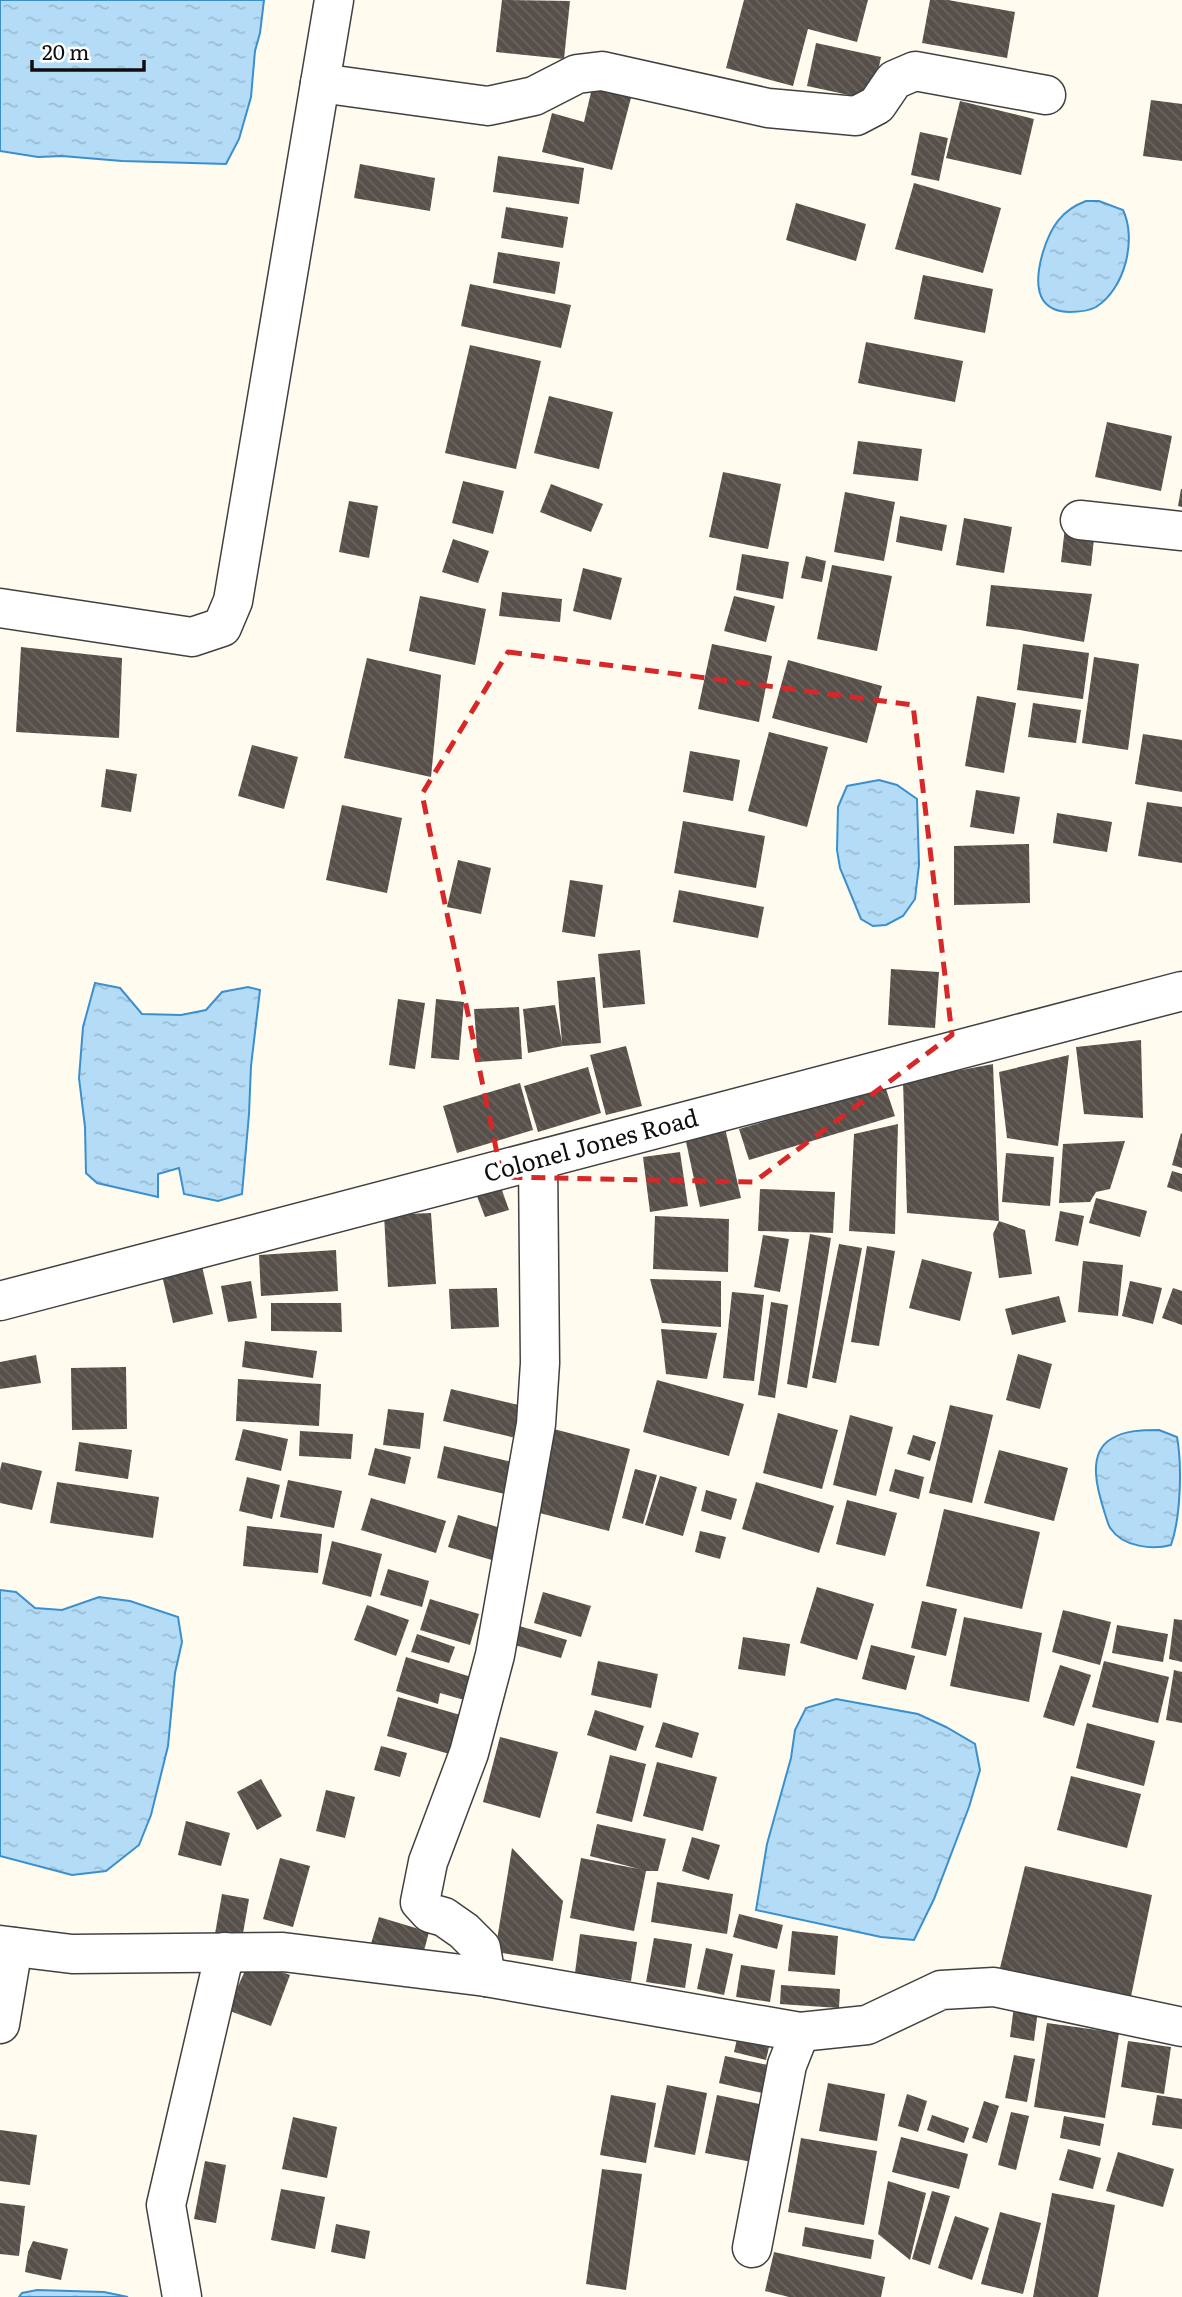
<svg xmlns="http://www.w3.org/2000/svg" width="1182" height="2297" font-family="Literata,serif">
<style>
.water{fill:url(#water-ripples);stroke:#3b8fcd;stroke-width:2}
.building{fill:url(#building-back-hatch)}
.lines{fill:none;stroke-linecap:round;stroke-linejoin:round}
.minor-casing{stroke:#414141;stroke-width:41}
.minor{stroke:#fff;stroke-width:38}
.marked{fill:none;stroke:#d62828;stroke-width:5;stroke-dasharray:14 9;stroke-linejoin:round}
.labels{text-anchor:middle;stroke-width:7;stroke-linejoin:round;paint-order:stroke}
.street-label{font-size:24px;fill:#0e0e0e;stroke:#fff}
</style>
<defs>
<pattern id="water-ripples" width="26" height="14" patternUnits="userSpaceOnUse" patternTransform="scale(1.75)"><rect width="26" height="14" fill="#b4dcf6"/><path d="M2 4q2-2 4 0t4 0M15 11q2-2 4 0t4 0" fill="none" stroke="#9abcd2"/></pattern>
<pattern id="building-back-hatch" width="6" height="6" patternUnits="userSpaceOnUse" patternTransform="scale(1.75)"><rect width="6" height="6" fill="#574f4a"/><path d="M-1 5l2 2M0 0l6 6M5-1l2 2" fill="none" stroke="#6a6460"/></pattern>
</defs>
<rect width="100%" height="100%" fill="#fffcef"/>
<g class="water">
<path d="M0,0H264L260,33L255,51L251,97L239,139L226,164L122,161L62,156L38,157L0,151Z"/>
<path d="M1086,201H1099L1123,210C1137,239 1125,289 1096,307C1089,311 1077,312 1069,312C1033,311 1035,279 1043,252C1051,226 1062,210 1086,201Z"/>
<path d="M879,780L897,785L917,799L919,865L915,899L903,916L886,925L873,926L861,919L840,868L837,850L838,807L847,786Z"/>
<path d="M95,983L120,988L142,1014L181,1015L206,1010L222,992L248,987L260,990L251,1066L249,1114L242,1194L218,1201L184,1194L179,1168L158,1174V1197L97,1183L86,1173L85,1127L79,1078L83,1027Z"/>
<path d="M1159,1430L1177,1437C1182,1464 1181,1517 1171,1545C1153,1550 1123,1547 1111,1529C1108,1526 1107,1519 1105,1514C1098,1492 1086,1454 1111,1439C1125,1430 1143,1430 1159,1430Z"/>
<path d="M0,1590L16,1592L35,1608L62,1610L99,1597L130,1601L178,1617L182,1642L175,1673L168,1746L151,1815L139,1845L106,1871L72,1875L0,1856Z"/>
<path d="M836,1699L918,1714L946,1727L975,1744L980,1770L969,1807L934,1899L914,1940L881,1937L756,1910L767,1844L791,1758L795,1730L806,1708Z"/>
<path d="M37,2290L104,2292L128,2297H19L22,2293Z"/>
</g>
<g class="building">
<path d="M502,0L570,1L564,59L496,52Z"/>
<path d="M744,0H868L857,42L808,29L793,86L726,68Z"/>
<path d="M930,0H948L1015,12L1007,58L922,43Z"/>
<path d="M816,43L881,57L872,100L807,86Z"/>
<path d="M593,84L632,94L612,170L542,152L552,113L584,122Z"/>
<path d="M1151,100L1182,104V161L1143,156Z"/>
<path d="M960,101L1034,119L1021,175L946,158Z"/>
<path d="M920,132L948,138L939,181L911,175Z"/>
<path d="M498,156L584,168L579,204L493,192Z"/>
<path d="M360,164L435,178L430,211L354,198Z"/>
<path d="M914,183L1001,208L983,273L895,249Z"/>
<path d="M796,203L866,224L856,261L786,240Z"/>
<path d="M506,207L568,217L563,248L501,238Z"/>
<path d="M498,252L560,262L555,294L493,283Z"/>
<path d="M923,275L993,289L985,333L914,319Z"/>
<path d="M470,284L571,305L561,348L461,326Z"/>
<path d="M866,342L963,361L955,402L858,383Z"/>
<path d="M470,345L541,361L516,469L445,453Z"/>
<path d="M549,396L613,412L599,469L534,453Z"/>
<path d="M1107,422L1172,436L1161,491L1095,477Z"/>
<path d="M858,441L922,449L918,481L853,474Z"/>
<path d="M723,472L781,484L768,549L709,537Z"/>
<path d="M463,481L504,491L493,534L452,523Z"/>
<path d="M551,484L603,504L591,532L540,512Z"/>
<path d="M1181,489H1182V507L1178,506Z"/>
<path d="M845,492L895,502L884,561L834,552Z"/>
<path d="M349,501L378,506L369,558L339,552Z"/>
<path d="M900,516L947,525L942,551L896,542Z"/>
<path d="M964,518L1012,527L1004,573L956,565Z"/>
<path d="M1065,527L1094,539L1091,566L1061,562Z"/>
<path d="M453,539L489,551L478,583L442,572Z"/>
<path d="M742,554L789,562L783,599L736,590Z"/>
<path d="M806,556L826,561L822,582L801,578Z"/>
<path d="M832,565L892,576L877,651L817,639Z"/>
<path d="M583,568L622,578L611,620L573,611Z"/>
<path d="M991,585L1092,594L1084,642L1020,630L986,626Z"/>
<path d="M502,592L562,599L560,622L499,616Z"/>
<path d="M420,596L486,609L475,665L409,651Z"/>
<path d="M734,596L775,606L766,642L724,631Z"/>
<path d="M712,644L772,656L759,722L698,709Z"/>
<path d="M1023,644L1089,653L1083,699L1017,690Z"/>
<path d="M21,647L122,658L119,738L16,732Z"/>
<path d="M1094,657L1139,664L1128,750L1082,743Z"/>
<path d="M367,658L441,675L431,777L344,758Z"/>
<path d="M788,660L882,686L867,743L772,718Z"/>
<path d="M977,696L1016,703L1004,773L965,766Z"/>
<path d="M1033,703L1081,710L1076,743L1028,737Z"/>
<path d="M769,732L828,747L807,827L748,811Z"/>
<path d="M1143,734L1182,740V792L1135,784Z"/>
<path d="M252,745L298,757L284,809L238,796Z"/>
<path d="M690,751L740,760L733,801L683,792Z"/>
<path d="M106,769L137,774L131,812L101,807Z"/>
<path d="M976,790L1020,797L1014,834L970,827Z"/>
<path d="M1147,802L1182,807V863L1138,856Z"/>
<path d="M342,805L402,818L387,893L326,880Z"/>
<path d="M1057,813L1112,822L1107,852L1053,843Z"/>
<path d="M683,821L765,836L756,888L674,873Z"/>
<path d="M1029,844L1030,903L954,905V846Z"/>
<path d="M458,860L491,868L481,914L447,907Z"/>
<path d="M570,880L603,885L595,937L562,932Z"/>
<path d="M679,890L764,907L758,938L673,922Z"/>
<path d="M640,950L645,1004L603,1008L598,954Z"/>
<path d="M891,969L939,972L935,1028L888,1025Z"/>
<path d="M595,977L601,1043L563,1046L528,1053L523,1009L555,1005L562,1043L557,981Z"/>
<path d="M398,999L425,1003L415,1069L389,1065Z"/>
<path d="M436,999L464,1002L459,1060L431,1058Z"/>
<path d="M519,1007L522,1059L478,1062L474,1009Z"/>
<path d="M1141,1040L1143,1118L1084,1114L1076,1047Z"/>
<path d="M626,1046L642,1106L606,1115L590,1055Z"/>
<path d="M1069,1055L1058,1146L1007,1138L999,1072Z"/>
<path d="M993,1064L999,1221L907,1213L903,1081Z"/>
<path d="M588,1067L601,1113L538,1132L524,1086Z"/>
<path d="M520,1083L533,1130L457,1153L443,1106Z"/>
<path d="M885,1086L895,1116L749,1160L739,1129Z"/>
<path d="M898,1124L895,1234L849,1231L854,1134Z"/>
<path d="M725,1128L741,1198L700,1207L685,1137Z"/>
<path d="M1181,1133L1182,1134V1168L1172,1165Z"/>
<path d="M1125,1141L1110,1189L1096,1192L1090,1202L1059,1203L1063,1144Z"/>
<path d="M680,1152L688,1206L650,1212L643,1157Z"/>
<path d="M1006,1153L1054,1157L1050,1206L1002,1202Z"/>
<path d="M1172,1171L1182,1174V1192L1167,1187Z"/>
<path d="M499,1182L509,1210L485,1217L475,1191Z"/>
<path d="M760,1189L835,1192L833,1233L758,1231Z"/>
<path d="M1096,1198L1147,1211L1140,1237L1089,1223Z"/>
<path d="M1060,1211L1084,1216L1078,1246L1055,1241Z"/>
<path d="M431,1213L436,1284L388,1287L384,1215Z"/>
<path d="M655,1216L729,1219L728,1272L653,1269Z"/>
<path d="M999,1221L1025,1230L1032,1274L999,1278L993,1234Z"/>
<path d="M810,1234L831,1238L807,1388L787,1384Z"/>
<path d="M763,1235L789,1239L780,1292L754,1287Z"/>
<path d="M839,1244L862,1248L836,1383L812,1378Z"/>
<path d="M867,1246L895,1251L879,1346L851,1342Z"/>
<path d="M336,1250L338,1291L261,1296L259,1255Z"/>
<path d="M922,1259L972,1272L960,1321L909,1308Z"/>
<path d="M1083,1261L1123,1265L1118,1316L1078,1312Z"/>
<path d="M202,1266L213,1314L173,1323L162,1275Z"/>
<path d="M650,1279L721,1281V1327L662,1323Z"/>
<path d="M251,1281L257,1318L228,1322L221,1286Z"/>
<path d="M1130,1281L1162,1288L1153,1324L1122,1316Z"/>
<path d="M497,1288L499,1327L451,1329L449,1289Z"/>
<path d="M1173,1288L1182,1291V1325L1162,1318Z"/>
<path d="M732,1292L764,1295L754,1381L723,1378Z"/>
<path d="M1059,1296L1066,1322L1012,1335L1005,1309Z"/>
<path d="M771,1302L788,1305L775,1398L758,1395Z"/>
<path d="M271,1303H341L342,1332L271,1331Z"/>
<path d="M661,1329L717,1333L707,1379L666,1374Z"/>
<path d="M245,1341L317,1351L313,1378L242,1367Z"/>
<path d="M1018,1354L1052,1364L1040,1409L1006,1400Z"/>
<path d="M36,1355L41,1383L0,1389V1362Z"/>
<path d="M126,1367L127,1429L72,1430L71,1368Z"/>
<path d="M238,1379L321,1384L319,1426L236,1421Z"/>
<path d="M657,1380L744,1404L729,1456L643,1432Z"/>
<path d="M451,1389L523,1406L516,1438L443,1421Z"/>
<path d="M950,1405L993,1415L972,1503L929,1493Z"/>
<path d="M388,1409L424,1413L420,1449L383,1445Z"/>
<path d="M778,1413L838,1430L822,1489L763,1473Z"/>
<path d="M850,1415L893,1427L876,1496L833,1485Z"/>
<path d="M550,1428L630,1449L609,1531L528,1510Z"/>
<path d="M243,1429L288,1439L281,1471L235,1460Z"/>
<path d="M300,1431L353,1434L351,1459L299,1456Z"/>
<path d="M913,1435L936,1442L930,1461L907,1454Z"/>
<path d="M79,1442L132,1450L128,1479L75,1471Z"/>
<path d="M444,1446L516,1463L509,1495L437,1478Z"/>
<path d="M375,1448L411,1457L405,1484L368,1475Z"/>
<path d="M999,1450L1068,1468L1054,1521L984,1503Z"/>
<path d="M2,1462L42,1471L32,1510L0,1503V1470Z"/>
<path d="M635,1469L657,1475L643,1524L622,1518Z"/>
<path d="M895,1469L924,1477L919,1499L889,1491Z"/>
<path d="M660,1476L697,1487L683,1536L645,1525Z"/>
<path d="M247,1477L280,1485L272,1519L239,1511Z"/>
<path d="M288,1480L342,1491L334,1528L280,1517Z"/>
<path d="M57,1482L159,1497L153,1538L50,1523Z"/>
<path d="M756,1482L834,1506L819,1553L742,1529Z"/>
<path d="M706,1490L737,1499L731,1520L701,1511Z"/>
<path d="M371,1498L446,1521L436,1553L361,1530Z"/>
<path d="M847,1500L897,1513L885,1556L836,1544Z"/>
<path d="M944,1509L1040,1532L1022,1609L926,1586Z"/>
<path d="M458,1515L504,1529L495,1561L448,1547Z"/>
<path d="M247,1526L322,1534L318,1573L243,1566Z"/>
<path d="M700,1531L726,1537L720,1559L695,1552Z"/>
<path d="M332,1541L382,1554L371,1597L322,1584Z"/>
<path d="M388,1569L429,1581L422,1607L380,1595Z"/>
<path d="M817,1587L874,1604L857,1660L800,1643Z"/>
<path d="M543,1592L591,1606L581,1637L534,1623Z"/>
<path d="M430,1599L479,1614L470,1645L420,1630Z"/>
<path d="M922,1601L957,1609L946,1656L911,1648Z"/>
<path d="M367,1605L409,1620L396,1656L354,1640Z"/>
<path d="M1063,1610L1111,1622L1100,1665L1052,1652Z"/>
<path d="M964,1617L1042,1633L1029,1702L950,1686Z"/>
<path d="M1174,1619L1182,1620V1662L1169,1659Z"/>
<path d="M516,1625L567,1640L561,1658L511,1644Z"/>
<path d="M1117,1625L1168,1634L1163,1662L1112,1653Z"/>
<path d="M417,1634L455,1647L449,1663L411,1652Z"/>
<path d="M743,1637L790,1644L785,1676L738,1669Z"/>
<path d="M871,1645L915,1656L906,1690L862,1679Z"/>
<path d="M406,1657L478,1679L471,1702L440,1693L438,1704L396,1691Z"/>
<path d="M598,1661L658,1674L651,1708L591,1695Z"/>
<path d="M1104,1661L1169,1677L1158,1723L1092,1707Z"/>
<path d="M1060,1665L1091,1675L1074,1726L1043,1717Z"/>
<path d="M1174,1670L1182,1672V1723L1166,1720Z"/>
<path d="M398,1697L464,1716L453,1755L387,1736Z"/>
<path d="M595,1710L644,1726L636,1751L587,1735Z"/>
<path d="M663,1722L699,1733L692,1758L655,1747Z"/>
<path d="M1087,1723L1155,1741L1144,1786L1076,1768Z"/>
<path d="M500,1737L558,1752L540,1818L483,1802Z"/>
<path d="M381,1746L407,1753L400,1777L374,1770Z"/>
<path d="M610,1755L646,1764L632,1822L596,1813Z"/>
<path d="M657,1762L717,1777L703,1831L643,1816Z"/>
<path d="M1071,1776L1141,1794L1127,1848L1057,1830Z"/>
<path d="M261,1779L282,1816L257,1830L237,1792Z"/>
<path d="M326,1790L355,1797L345,1838L316,1831Z"/>
<path d="M186,1821L230,1833L221,1866L178,1855Z"/>
<path d="M597,1824L666,1839L658,1871H646L634,1931L570,1918L581,1858L639,1869L590,1856Z"/>
<path d="M692,1837L720,1845L709,1880L682,1871Z"/>
<path d="M512,1848L563,1901L553,1961L495,1952Z"/>
<path d="M280,1858L310,1866L293,1927L263,1919Z"/>
<path d="M1025,1866L1152,1895L1128,2011L997,1980Z"/>
<path d="M657,1882L733,1894L727,1934L651,1922Z"/>
<path d="M222,1894L249,1899L242,1939L215,1934Z"/>
<path d="M739,1914L783,1925L777,1949L733,1937Z"/>
<path d="M379,1917L429,1932L421,1962L370,1947Z"/>
<path d="M792,1931L838,1936L835,1975L788,1971Z"/>
<path d="M580,1934L637,1942L631,1981L575,1973Z"/>
<path d="M654,1938L692,1944L685,1988L646,1982Z"/>
<path d="M706,1948L733,1954L724,1995L697,1989Z"/>
<path d="M250,1960L290,1975L271,2026L227,2010Z"/>
<path d="M741,1965L775,1970L770,2002L736,1997Z"/>
<path d="M781,1985L840,1989L839,2008L780,2004Z"/>
<path d="M1015,1998L1039,2002L1034,2041L1010,2037Z"/>
<path d="M1047,2023L1119,2033L1105,2118L1034,2107Z"/>
<path d="M740,2026L772,2034L766,2060L734,2052Z"/>
<path d="M1128,2041L1171,2047L1164,2094L1121,2087Z"/>
<path d="M1014,2055L1035,2059L1027,2102L1005,2098Z"/>
<path d="M725,2056L768,2065L762,2093L719,2083Z"/>
<path d="M828,2083L885,2094L877,2141L819,2131Z"/>
<path d="M667,2085L707,2093L695,2155L654,2147Z"/>
<path d="M907,2094L927,2101L918,2132L898,2126Z"/>
<path d="M611,2095L656,2103L646,2163L600,2155Z"/>
<path d="M717,2095L764,2105L752,2162L705,2153Z"/>
<path d="M1157,2095L1182,2099V2129L1152,2125Z"/>
<path d="M984,2101L999,2106L987,2143L972,2138Z"/>
<path d="M1011,2112L1029,2116L1016,2170L998,2165Z"/>
<path d="M932,2115L969,2128L964,2143L927,2130Z"/>
<path d="M1064,2116L1104,2124L1100,2146L1060,2138Z"/>
<path d="M293,2117L337,2127L327,2178L282,2169Z"/>
<path d="M0,2130L37,2135L30,2185L0,2181Z"/>
<path d="M901,2137L968,2154L959,2189L892,2172Z"/>
<path d="M801,2138L877,2151L864,2225L788,2212Z"/>
<path d="M1068,2149L1101,2158L1093,2189L1059,2180Z"/>
<path d="M1118,2152L1174,2169L1163,2207L1106,2191Z"/>
<path d="M205,2161L226,2165L216,2223L194,2219Z"/>
<path d="M602,2169L642,2174L626,2290L586,2284Z"/>
<path d="M888,2181L926,2193L910,2260L878,2234Z"/>
<path d="M281,2189L325,2197L315,2249L271,2240Z"/>
<path d="M932,2191L950,2196L930,2265L912,2259Z"/>
<path d="M1052,2193L1115,2205L1098,2297H1033Z"/>
<path d="M0,2203L25,2206L19,2256L0,2254Z"/>
<path d="M1000,2212L1041,2223L1023,2294L981,2284Z"/>
<path d="M955,2216L989,2228L972,2280L938,2268Z"/>
<path d="M336,2224L370,2231L365,2259L331,2252Z"/>
<path d="M805,2227L874,2240L871,2259L802,2246Z"/>
<path d="M33,2241L68,2249L61,2280L25,2272L28,2252Z"/>
<path d="M774,2252L885,2277L881,2297H789L765,2291Z"/>
</g>
<g class="lines">
<g class="minor-casing">
<g id="minor">
<path d="M320,83L488,106L534,96L577,74L602,71L768,108L856,116L877,105L894,80L915,71L1046,95"/>
<path d="M1080,520L1182,531"/>
<path d="M0,608L192,637L222,627L233,601L334,0"/>
<path d="M0,1301L1182,991"/>
<path d="M0,1945L72,1954L283,1952L486,1977L800,2032L867,2025L941,1990L994,1987L1182,2027"/>
<path d="M486,1977L481,1948L464,1931L444,1917L430,1913L420,1902L428,1862L469,1753L495,1655L536,1424L540,1363L538,1160"/>
<path d="M0,2024L13,1947"/>
<path d="M752,2248L787,2065L800,2032"/>
<path d="M182,2297L166,2205L225,1952"/>
</g>
</g>
<use href="#minor" class="minor"/>
</g>
<path class="marked" d="M508,652L913,705L952,1035L754,1182L502,1177L422,794Z"/>
<g class="labels">
<g class="street-label">
<text transform="translate(591 1146) rotate(-15)" y="8">Colonel Jones Road</text>
</g>
</g>
<path d="M32 60v10h112v-10" fill="none" stroke="#0e0e0e" stroke-width="3.5"/>
<text x="42" y="60" font-size="21" fill="#0e0e0e" stroke="#ffffff" stroke-width="5" paint-order="stroke">20 m</text>
</svg>
